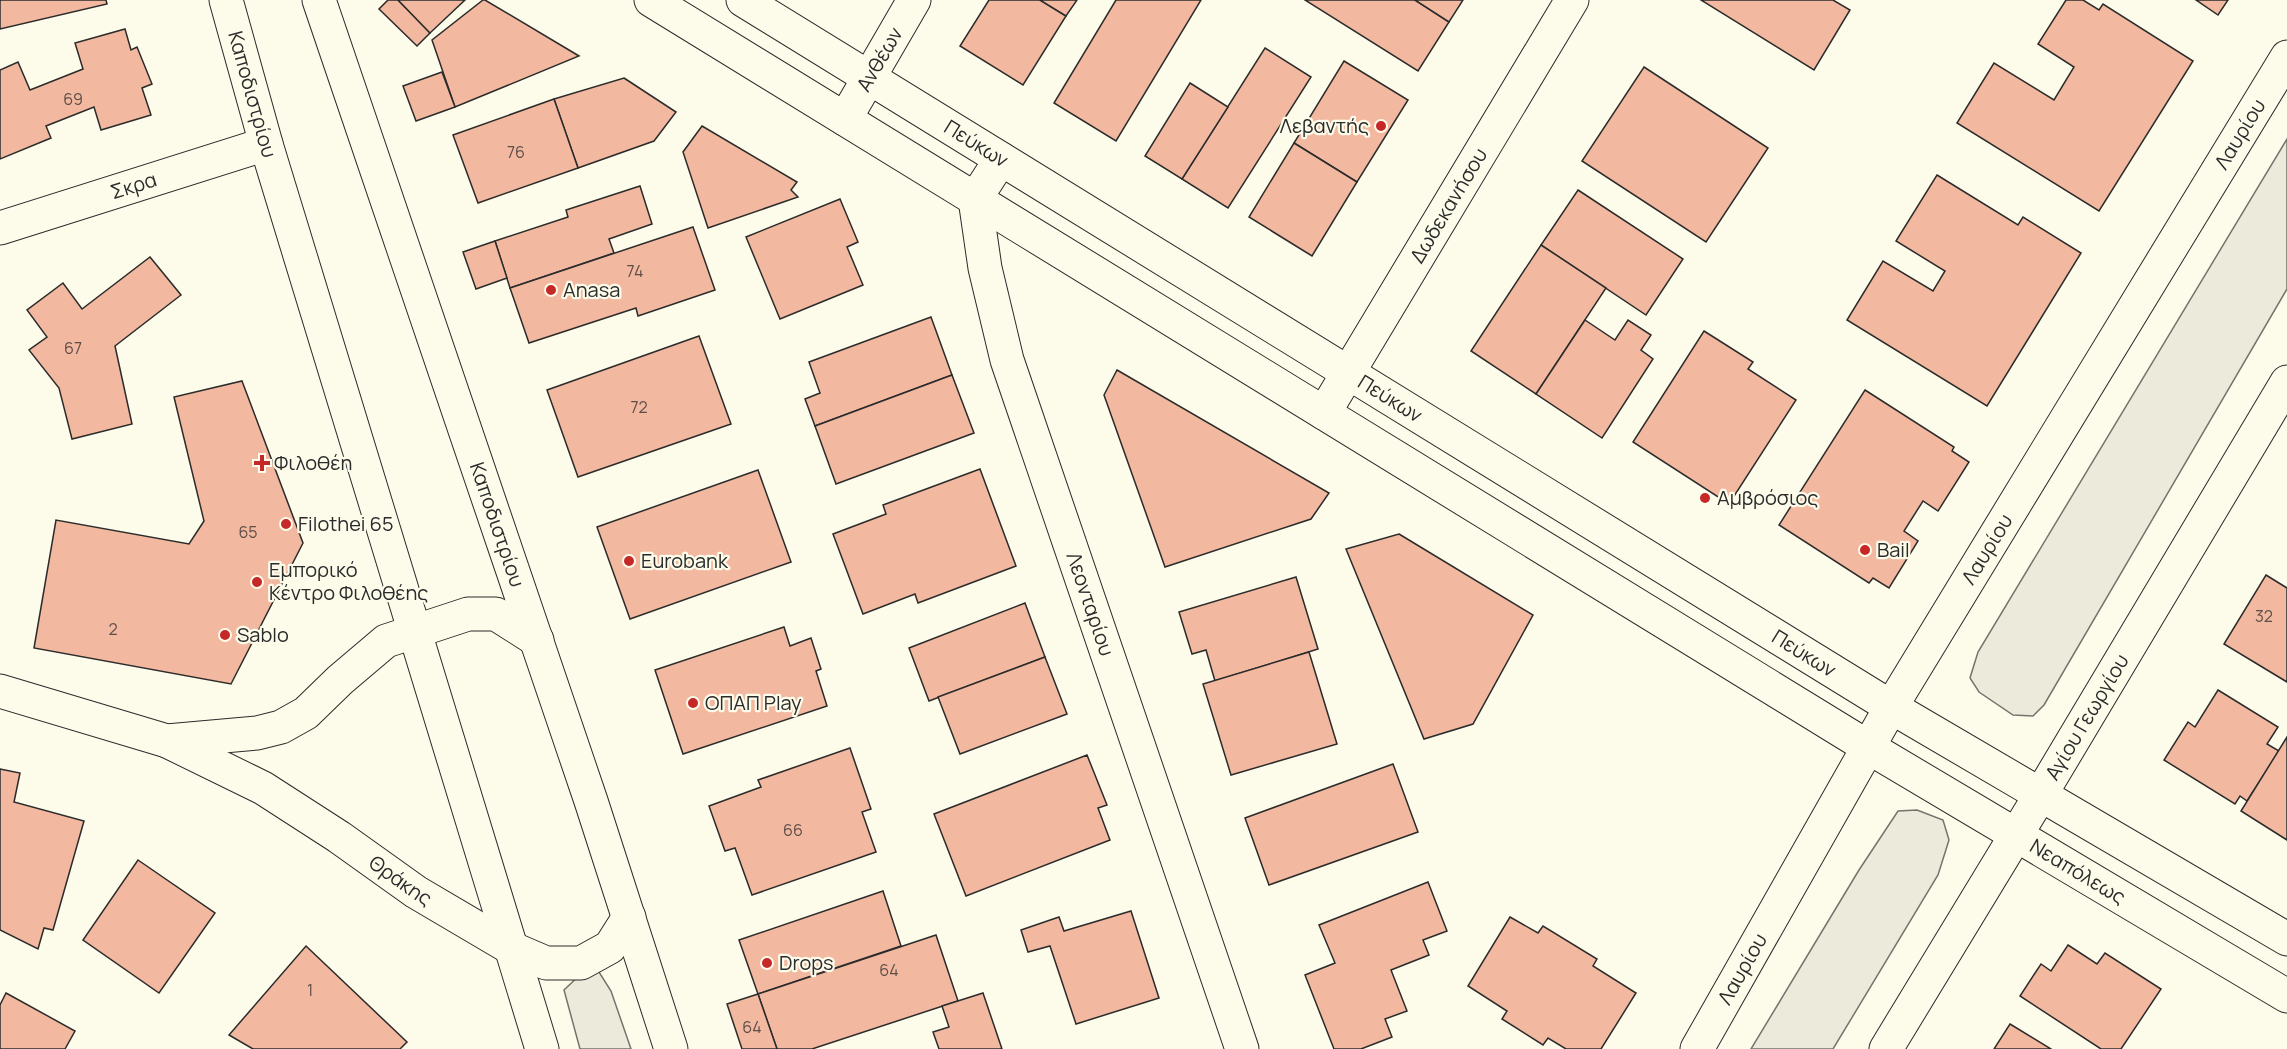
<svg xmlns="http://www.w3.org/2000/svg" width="2287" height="1049" font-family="Manrope,sans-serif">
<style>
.green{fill:#ecebdb;stroke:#74746e;stroke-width:1.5}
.building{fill:#f2b8a0;stroke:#2b2b2b;stroke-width:1.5}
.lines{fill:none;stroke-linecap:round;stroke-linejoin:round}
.street-casing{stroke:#2b2b2b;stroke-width:35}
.secondary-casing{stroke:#2b2b2b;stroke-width:35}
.street{stroke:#fdfbea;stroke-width:33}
.secondary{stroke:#fdfbea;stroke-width:33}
.poi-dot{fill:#c62828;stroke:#fdfbea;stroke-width:2}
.labels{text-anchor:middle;stroke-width:4.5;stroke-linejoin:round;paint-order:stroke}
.number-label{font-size:16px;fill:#5d4e48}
.street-label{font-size:20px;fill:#2b2b2b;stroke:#fdfbea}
.poi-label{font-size:20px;fill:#2b2b2b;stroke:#fdfbea;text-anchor:start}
</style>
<rect width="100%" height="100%" fill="#fdfbea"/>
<g class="green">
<path d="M2287,139V289L2044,705L2033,716L2013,715L1979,692L1970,678L1978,652Z"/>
<path d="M1917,810L1943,820L1949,840L1938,875L1833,1049H1751L1859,870L1898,811Z"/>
<path d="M583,972H599L611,991L631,1049H580L564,990Z"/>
</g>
<g class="building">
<path d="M0,0H106L107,4L0,29Z"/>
<path d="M388,0H398L430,33L417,46L379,9Z"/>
<path d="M398,0H465L430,33Z"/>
<path d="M483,0H485L579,56L455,107L432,40Z"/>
<path d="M989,0H1040L1066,16L1023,85L960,46Z"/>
<path d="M1040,0H1077L1066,16Z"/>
<path d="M1116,0H1201L1116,141L1054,103Z"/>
<path d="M1305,0H1415L1449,22L1418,71Z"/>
<path d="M1415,0H1463L1449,22Z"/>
<path d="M1701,0H1833L1850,10L1814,70Z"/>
<path d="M2066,0H2083L2099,10L2103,4L2193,61L2099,211L1957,123L1994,63L2054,100L2074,67L2038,44Z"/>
<path d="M2196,0H2228L2218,15Z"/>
<path d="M125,29L131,50L137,47L152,84L142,88L151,115L101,130L94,107L46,126L51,138L0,159V70L18,62L30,90L83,69L75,43Z"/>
<path d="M1265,48L1311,77L1228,208L1182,179Z"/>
<path d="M1344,61L1408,100L1357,182L1294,143Z"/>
<path d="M1644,67L1768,148L1706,242L1582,161Z"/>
<path d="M442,72L455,107L416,121L403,86Z"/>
<path d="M624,78L676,112L654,141L578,168L554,99Z"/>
<path d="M1190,83L1228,107L1182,179L1145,156Z"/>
<path d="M554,99L578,168L478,203L453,135Z"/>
<path d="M702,126L797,182L791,190L798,197L708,228L683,152Z"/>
<path d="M1294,143L1357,182L1312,256L1249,217Z"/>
<path d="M1937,175L2018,225L2023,217L2081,253L1987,406L1847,320L1883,261L1933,291L1945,271L1896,241Z"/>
<path d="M640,186L652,224L609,239L614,253L510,288L495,241L568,217L566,210Z"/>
<path d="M1578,190L1683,259L1646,315L1541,245Z"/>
<path d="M840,199L858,242L847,247L863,285L780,319L746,237Z"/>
<path d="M693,227L715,290L638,316L636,308L529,343L510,288Z"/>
<path d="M495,241L507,278L476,289L463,252Z"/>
<path d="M1541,245L1606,288L1536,394L1471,351Z"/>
<path d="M150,257L181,295L115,346L132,424L72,439L59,388L29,350L47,337L27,310L63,283L82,309Z"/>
<path d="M931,317L952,375L815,426L805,399L820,393L809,362Z"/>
<path d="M1585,320L1615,340L1628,320L1651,335L1641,350L1653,359L1602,438L1536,394Z"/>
<path d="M1704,331L1753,362L1748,369L1796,400L1729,504L1633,442Z"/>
<path d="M699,336L731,424L578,477L547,390Z"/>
<path d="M1117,370L1329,493L1311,519L1165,567L1104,395Z"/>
<path d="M952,375L974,433L836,484L815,426Z"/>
<path d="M242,381L303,543L231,684L34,648L56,520L189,544L204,521L174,397Z"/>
<path d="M1865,390L1954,447L1952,451L1969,462L1938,511L1923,501L1904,531L1918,541L1889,588L1873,578L1869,583L1779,525Z"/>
<path d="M980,469L1016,566L918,603L915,594L863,614L833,534L886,514L883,505Z"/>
<path d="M758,470L791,562L630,619L597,527Z"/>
<path d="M1399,534L1533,615L1473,724L1424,739L1346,549Z"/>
<path d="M2266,575L2287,588V682L2224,644Z"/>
<path d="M1296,577L1318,649L1215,681L1206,650L1192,654L1179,612Z"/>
<path d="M1025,603L1045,657L929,701L909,648Z"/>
<path d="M784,627L790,646L811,638L821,669L816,671L827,706L683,754L655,670Z"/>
<path d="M1309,652L1337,744L1231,775L1203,684Z"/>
<path d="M1045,657L1067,714L960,754L938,697Z"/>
<path d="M2218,690L2278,727L2267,744L2279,751L2247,801L2240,796L2235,804L2164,760L2188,722L2195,727Z"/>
<path d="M2287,737V840L2241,811Z"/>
<path d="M850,748L871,809L862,812L876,852L752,895L735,848L725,851L709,806L761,787L758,780Z"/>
<path d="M1087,755L1107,805L1098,808L1110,840L966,896L934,814Z"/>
<path d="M1393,764L1418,832L1269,885L1245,818Z"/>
<path d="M0,769L20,773L14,802L84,821L53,930L44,928L38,949L0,930Z"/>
<path d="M138,860L215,913L159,993L83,940Z"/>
<path d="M1428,882L1447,931L1423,940L1429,955L1391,970L1407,1011L1385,1019L1392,1037L1361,1049H1334L1305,975L1335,963L1319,925Z"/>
<path d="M883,891L901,946L758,994L739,940Z"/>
<path d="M1131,911L1159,998L1076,1024L1050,946L1028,952L1021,930L1059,917L1064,931Z"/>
<path d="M1510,917L1538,933L1543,926L1597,959L1593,966L1636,993L1601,1049H1566L1548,1038L1543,1045L1502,1019L1507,1011L1468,986Z"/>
<path d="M936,935L958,1001L812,1049H777L758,994Z"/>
<path d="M2068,945L2097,964L2105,953L2161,989L2121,1049H2101L2020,996L2041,964L2051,971Z"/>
<path d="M306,946L407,1042L400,1049H253L229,1035Z"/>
<path d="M6,993L75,1031L65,1049H0V1005Z"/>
<path d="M983,993L1002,1049H939L933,1032L949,1027L942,1006Z"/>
<path d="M758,994L777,1049H742L727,1004Z"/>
<path d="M2010,1024L2051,1049H1994Z"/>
</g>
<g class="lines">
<g class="street-casing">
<g id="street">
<path id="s1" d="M845,119L914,0"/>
<path id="s2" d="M1001,159L975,199L985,268L1007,360L1242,1049"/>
<path id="s3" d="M0,228L266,144"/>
<path id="s4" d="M1324,413L1572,0"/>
<path id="s5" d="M0,691L167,741L263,788L339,837L416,892L511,948L546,963H581L610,947L629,917"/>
<path d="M167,741L257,733L281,727L306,713L340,680L386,641L468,614H496L537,640"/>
<path id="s6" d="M1697,1049L1891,707L2287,57"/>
<path id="s7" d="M1886,1049L2041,794L2287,382"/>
</g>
</g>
<g class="secondary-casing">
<g id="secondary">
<path id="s8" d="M226,0L266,144L542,1049"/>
<path id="s9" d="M319,0L591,801L671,1049"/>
<path id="s10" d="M651,0L1868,747L2287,996"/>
<path id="s11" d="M743,0L1891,707L2287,939"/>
</g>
</g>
<use href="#street" class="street"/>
<use href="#secondary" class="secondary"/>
</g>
<g class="poi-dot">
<circle cx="1381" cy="126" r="6"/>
<circle cx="551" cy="290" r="6"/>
<path d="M259 454h6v6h6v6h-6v6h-6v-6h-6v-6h6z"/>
<circle cx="1705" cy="498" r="6"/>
<circle cx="286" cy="524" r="6"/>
<circle cx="1865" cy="550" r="6"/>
<circle cx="629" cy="561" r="6"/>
<circle cx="257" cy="582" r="6"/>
<circle cx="225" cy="635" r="6"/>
<circle cx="693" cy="703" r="6"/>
<circle cx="767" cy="963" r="6"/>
</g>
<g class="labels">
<g class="number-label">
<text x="73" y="105">69</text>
<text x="516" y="158">76</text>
<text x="635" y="277">74</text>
<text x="73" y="354">67</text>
<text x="639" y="413">72</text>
<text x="248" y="538">65</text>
<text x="2264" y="622">32</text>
<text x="113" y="635">2</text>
<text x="793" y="836">66</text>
<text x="889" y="976">64</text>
<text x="310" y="996">1</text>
<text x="752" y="1033">64</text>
</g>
<g class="street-label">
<text dy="7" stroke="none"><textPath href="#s1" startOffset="69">Ανθέων</textPath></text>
<text dy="7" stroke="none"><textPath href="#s8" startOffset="98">Καποδιστρίου</textPath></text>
<text dy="7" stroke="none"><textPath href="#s6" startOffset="1064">Λαυρίου</textPath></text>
<text dy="7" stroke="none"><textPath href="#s11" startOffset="274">Πεύκων</textPath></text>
<text dy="7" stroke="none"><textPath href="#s3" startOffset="140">Σκρα</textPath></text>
<text dy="7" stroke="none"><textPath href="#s4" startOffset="242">Δωδεκανήσου</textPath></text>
<text dy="7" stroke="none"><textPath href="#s11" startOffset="760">Πεύκων</textPath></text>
<text dy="7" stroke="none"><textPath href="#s9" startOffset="554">Καποδιστρίου</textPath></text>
<text dy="7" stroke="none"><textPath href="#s6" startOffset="578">Λαυρίου</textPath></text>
<text dy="7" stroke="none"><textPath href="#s2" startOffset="470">Λεονταρίου</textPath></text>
<text dy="7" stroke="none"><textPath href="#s11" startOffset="1246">Πεύκων</textPath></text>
<text dy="7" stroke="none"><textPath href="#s7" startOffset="388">Αγίου Γεωργίου</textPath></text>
<text dy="7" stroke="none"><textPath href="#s10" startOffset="1672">Νεαπόλεως</textPath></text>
<text dy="7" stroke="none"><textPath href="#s5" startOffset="447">Θράκης</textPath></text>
<text dy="7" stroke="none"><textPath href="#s6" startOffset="92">Λαυρίου</textPath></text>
</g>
<g class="poi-label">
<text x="1369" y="133" text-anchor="end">Λεβαντής</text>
<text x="563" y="297">Anasa</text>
<text x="274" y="470">Φιλοθέη</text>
<text x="1717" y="505">Αμβρόσιος</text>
<text x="298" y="531">Filothei 65</text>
<text x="1877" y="557">Bail</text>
<text x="641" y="568">Eurobank</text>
<text x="269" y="577">Εμπορικό<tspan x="269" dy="23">Κέντρο Φιλοθέης</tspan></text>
<text x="237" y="642">Sablo</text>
<text x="705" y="710">ΟΠΑΠ Play</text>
<text x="779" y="970">Drops</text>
</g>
</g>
</svg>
